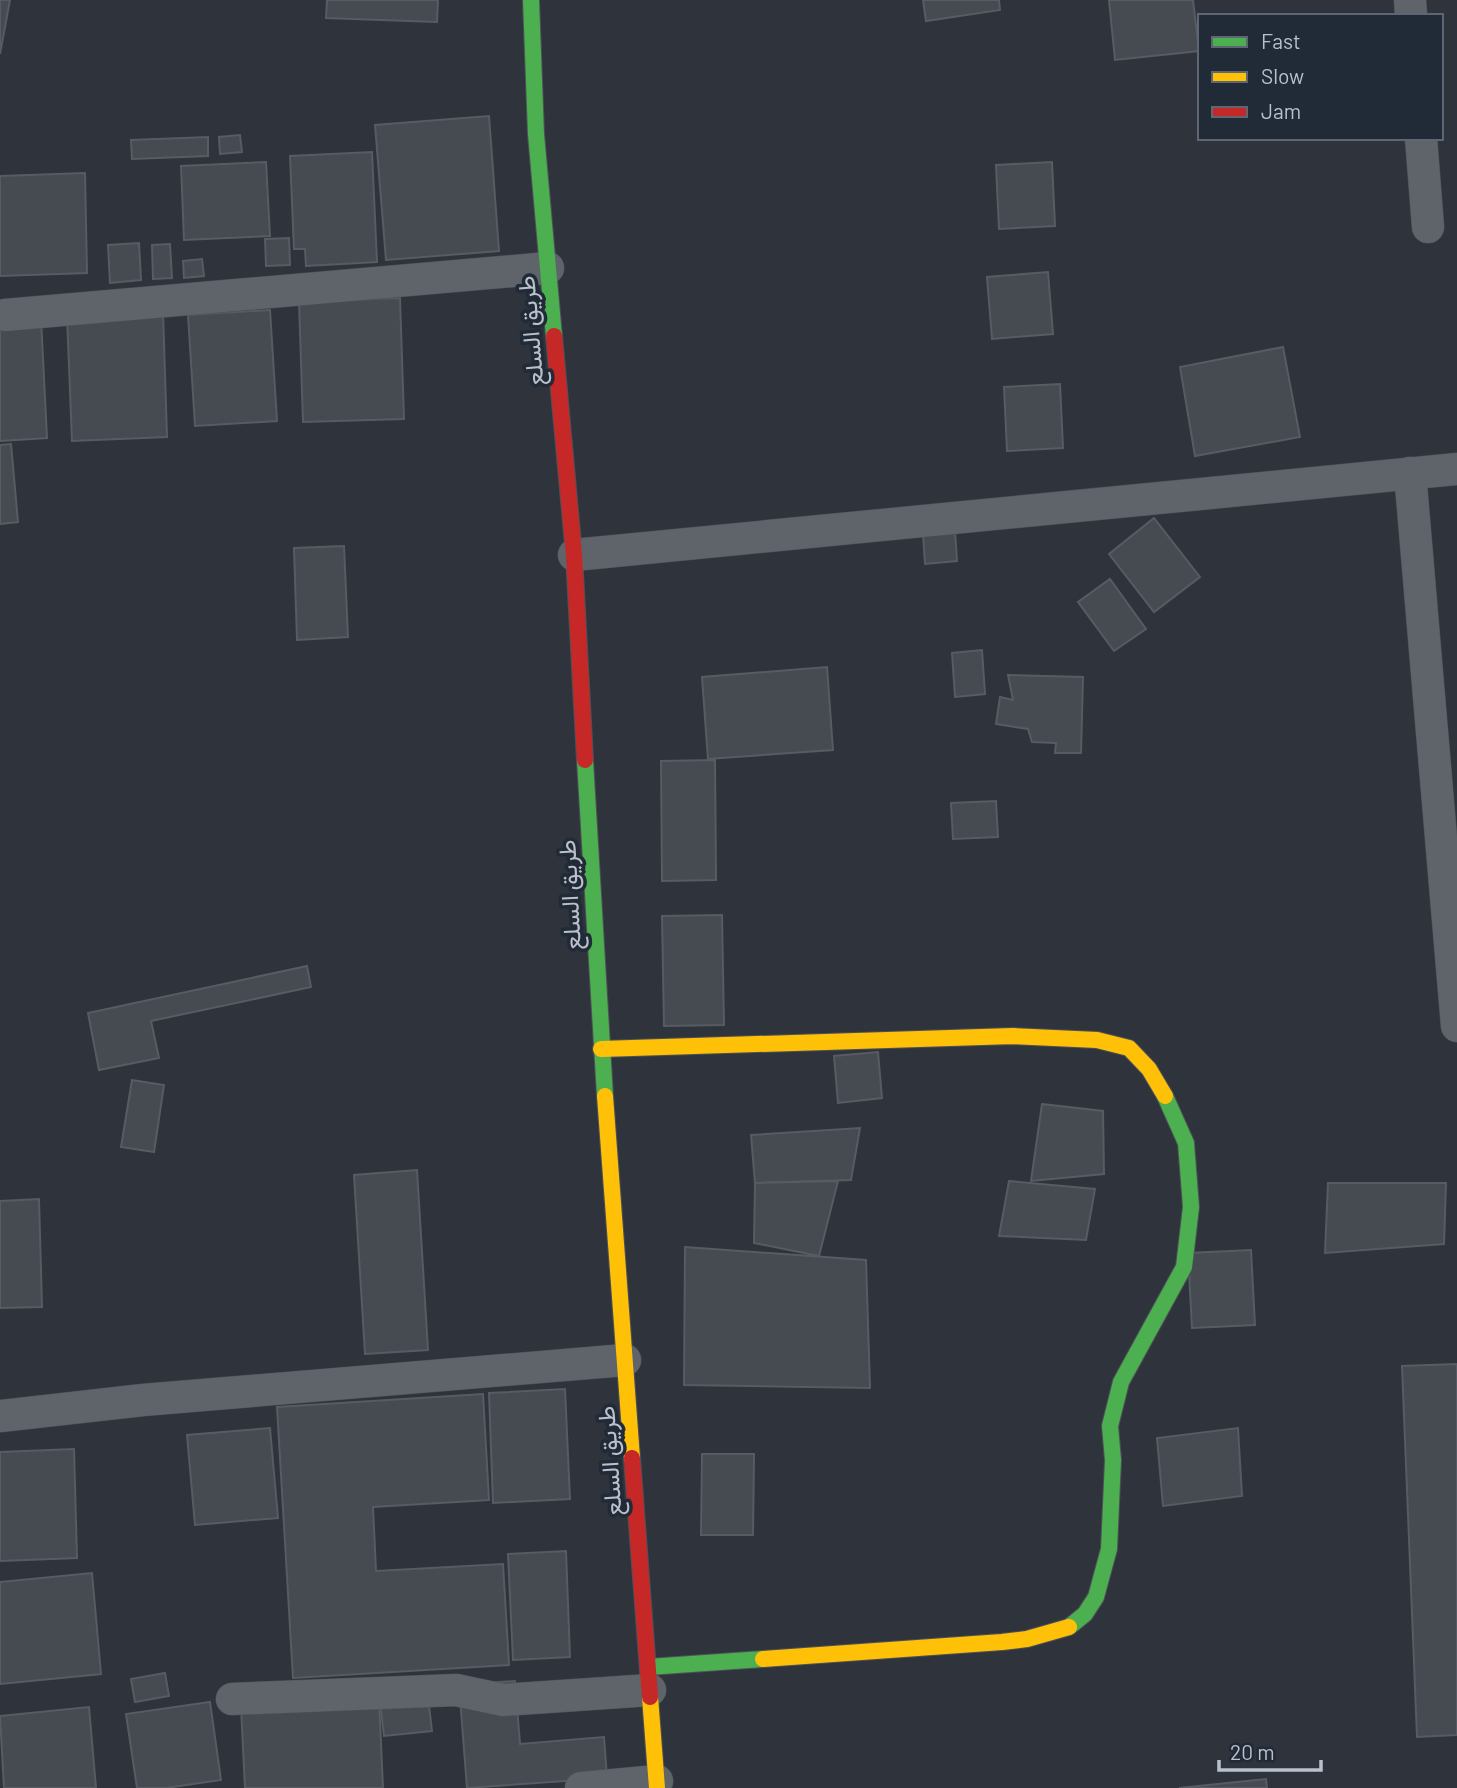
<svg xmlns="http://www.w3.org/2000/svg" width="1457" height="1788" font-family="Barlow,Vazirmatn,sans-serif">
<style>
.building{fill:#464a51;stroke:#575b63;stroke-width:2}
.lines{fill:none;stroke-linecap:round;stroke-linejoin:round}
.street-casing{stroke:#4d5057;stroke-width:33}
.fast-casing{stroke:#4d5057;stroke-width:18}
.slow-casing{stroke:#4d5057;stroke-width:18}
.jam-casing{stroke:#4d5057;stroke-width:18}
.street{stroke:#5f636a;stroke-width:32}
.fast{stroke:#4caf50;stroke-width:16}
.slow{stroke:#ffc107;stroke-width:16}
.jam{stroke:#c62828;stroke-width:16}
.labels{text-anchor:middle;stroke-width:7;stroke-linejoin:round;paint-order:stroke}
.street-label{font-size:24px;fill:#bac0cc;stroke:#212a37}
</style>
<rect width="100%" height="100%" fill="#2f343c"/>
<g class="building">
<path d="M0,0H10L0,54Z"/>
<path d="M327,0H438L437,22L326,18Z"/>
<path d="M923,0H999L1000,10L926,21Z"/>
<path d="M1109,0H1193L1199,51L1115,60Z"/>
<path d="M489,116L499,251L386,260L375,125Z"/>
<path d="M240,135L242,152L220,154L219,137Z"/>
<path d="M208,137V156L132,159L131,140Z"/>
<path d="M372,152L377,262L306,266L305,249H294L290,156Z"/>
<path d="M266,162L270,236L184,240L181,166Z"/>
<path d="M1052,162L1055,226L999,229L996,165Z"/>
<path d="M85,173L87,273L0,276V176Z"/>
<path d="M289,238L290,265L266,266L265,239Z"/>
<path d="M139,243L141,280L110,283L108,245Z"/>
<path d="M170,244L172,278L153,279L152,245Z"/>
<path d="M202,259L204,276L184,278L183,261Z"/>
<path d="M1048,272L1053,334L992,339L987,277Z"/>
<path d="M400,298L404,419L303,422L299,302Z"/>
<path d="M270,310L277,421L195,426L188,315Z"/>
<path d="M163,312L167,437L72,441L67,316Z"/>
<path d="M41,318L47,438L0,441V320Z"/>
<path d="M1283,347L1300,437L1195,456L1180,367Z"/>
<path d="M1060,384L1063,448L1007,451L1004,387Z"/>
<path d="M11,444L18,522L0,524V445Z"/>
<path d="M1154,518L1200,577L1154,612L1109,554Z"/>
<path d="M955,531L957,561L925,564L923,534Z"/>
<path d="M344,546L348,637L297,640L294,548Z"/>
<path d="M1110,579L1146,629L1114,651L1078,602Z"/>
<path d="M982,650L985,694L955,697L952,653Z"/>
<path d="M827,667L833,750L708,759L702,677Z"/>
<path d="M1008,675L1083,677L1081,753H1055L1056,743L1032,742L1028,729L996,724L1000,697L1013,700Z"/>
<path d="M715,760L716,880L662,881L661,761Z"/>
<path d="M996,801L998,837L953,839L951,803Z"/>
<path d="M722,915L724,1025L664,1026L662,916Z"/>
<path d="M307,966L311,987L151,1021L159,1058L99,1070L88,1013Z"/>
<path d="M878,1052L882,1098L838,1103L834,1056Z"/>
<path d="M132,1080L164,1085L154,1152L121,1147Z"/>
<path d="M1042,1104L1103,1111L1104,1174L1031,1181Z"/>
<path d="M860,1128L851,1180L755,1183L751,1135Z"/>
<path d="M417,1170L428,1350L365,1354L354,1175Z"/>
<path d="M838,1181L819,1256L754,1243L755,1183Z"/>
<path d="M1009,1181L1095,1189L1086,1240L999,1236Z"/>
<path d="M1328,1183H1446L1444,1244L1325,1253Z"/>
<path d="M39,1199L42,1307L0,1308V1201Z"/>
<path d="M685,1247L866,1260L870,1388L684,1385Z"/>
<path d="M1251,1250L1255,1325L1192,1328L1188,1253Z"/>
<path d="M1457,1364V1735L1417,1737L1402,1366Z"/>
<path d="M565,1389L570,1499L493,1503L489,1393Z"/>
<path d="M483,1394L489,1500L373,1507L376,1571L503,1564L509,1665L293,1678L277,1407Z"/>
<path d="M270,1428L278,1518L195,1525L187,1435Z"/>
<path d="M1238,1428L1242,1496L1163,1506L1157,1438Z"/>
<path d="M74,1449L77,1558L0,1561V1452Z"/>
<path d="M702,1454H754L753,1535H701Z"/>
<path d="M566,1551L570,1657L513,1660L508,1554Z"/>
<path d="M92,1573L101,1674L0,1684V1582Z"/>
<path d="M165,1673L169,1696L135,1702L131,1679Z"/>
<path d="M515,1681L520,1744L604,1737L607,1778L467,1788L459,1685Z"/>
<path d="M428,1697L432,1731L384,1736L380,1702Z"/>
<path d="M379,1699L383,1788H245L241,1707Z"/>
<path d="M210,1702L221,1780L166,1788H137L126,1714Z"/>
<path d="M89,1707L96,1788H4L0,1716Z"/>
<path d="M1266,1779L1267,1788H1179Z"/>
</g>
<g class="lines">
<g class="street-casing">
<g id="street">
<path d="M1410,0L1411,16"/>
<path d="M1421,138L1428,227"/>
<path d="M5,315L548,268"/>
<path d="M1410,473L1457,1026"/>
<path d="M574,555L1457,469"/>
<path d="M0,1416L143,1400L625,1360"/>
<path d="M232,1699L456,1690L503,1700L650,1690"/>
<path d="M581,1788L657,1781"/>
</g>
</g>
<g class="fast-casing">
<g id="fast">
<path d="M531,0L536,134L554,336"/>
<path d="M585,760L605,1096"/>
<path d="M1069,1627L1085,1614L1096,1597L1109,1549L1113,1460L1110,1426L1121,1382L1184,1267L1191,1207L1186,1143L1165,1096"/>
<path d="M648,1667L763,1659"/>
</g>
</g>
<g class="slow-casing">
<g id="slow">
<path d="M601,1049L1013,1036L1097,1040L1129,1048L1149,1069L1165,1096"/>
<path d="M605,1096L632,1458"/>
<path d="M763,1659L1002,1642L1027,1639L1069,1627"/>
<path d="M650,1697L657,1788"/>
</g>
</g>
<g class="jam-casing">
<g id="jam">
<path d="M554,336L574,555L585,760"/>
<path d="M632,1458L650,1697"/>
</g>
</g>
<use href="#street" class="street"/>
<use href="#fast" class="fast"/>
<use href="#slow" class="slow"/>
<use href="#jam" class="jam"/>
</g>
<g class="labels">
<g class="street-label">
<text transform="translate(531 331) rotate(-95)" y="8">طريق السلع</text>
<text transform="translate(570 895) rotate(-93)" y="8">طريق السلع</text>
<text transform="translate(610 1461) rotate(-94)" y="8">طريق السلع</text>
</g>
</g>
<rect x="1198" y="14" width="245" height="126" fill="#212a37" stroke="#5e6673" stroke-width="2"/>
<rect x="1212" y="37" width="35" height="10" fill="#4caf50" stroke="#5e6673" stroke-width="2"/>
<text x="1261" y="49" font-size="21" fill="#bac0cc">Fast</text>
<rect x="1212" y="72" width="35" height="10" fill="#ffc107" stroke="#5e6673" stroke-width="2"/>
<text x="1261" y="84" font-size="21" fill="#bac0cc">Slow</text>
<rect x="1212" y="107" width="35" height="10" fill="#c62828" stroke="#5e6673" stroke-width="2"/>
<text x="1261" y="119" font-size="21" fill="#bac0cc">Jam</text>
<path d="M1219 1760v10h102v-10" fill="none" stroke="#bac0cc" stroke-width="3.5"/>
<text x="1230" y="1760" font-size="21" fill="#bac0cc" stroke="#212a37" stroke-width="5" paint-order="stroke">20 m</text>
</svg>
